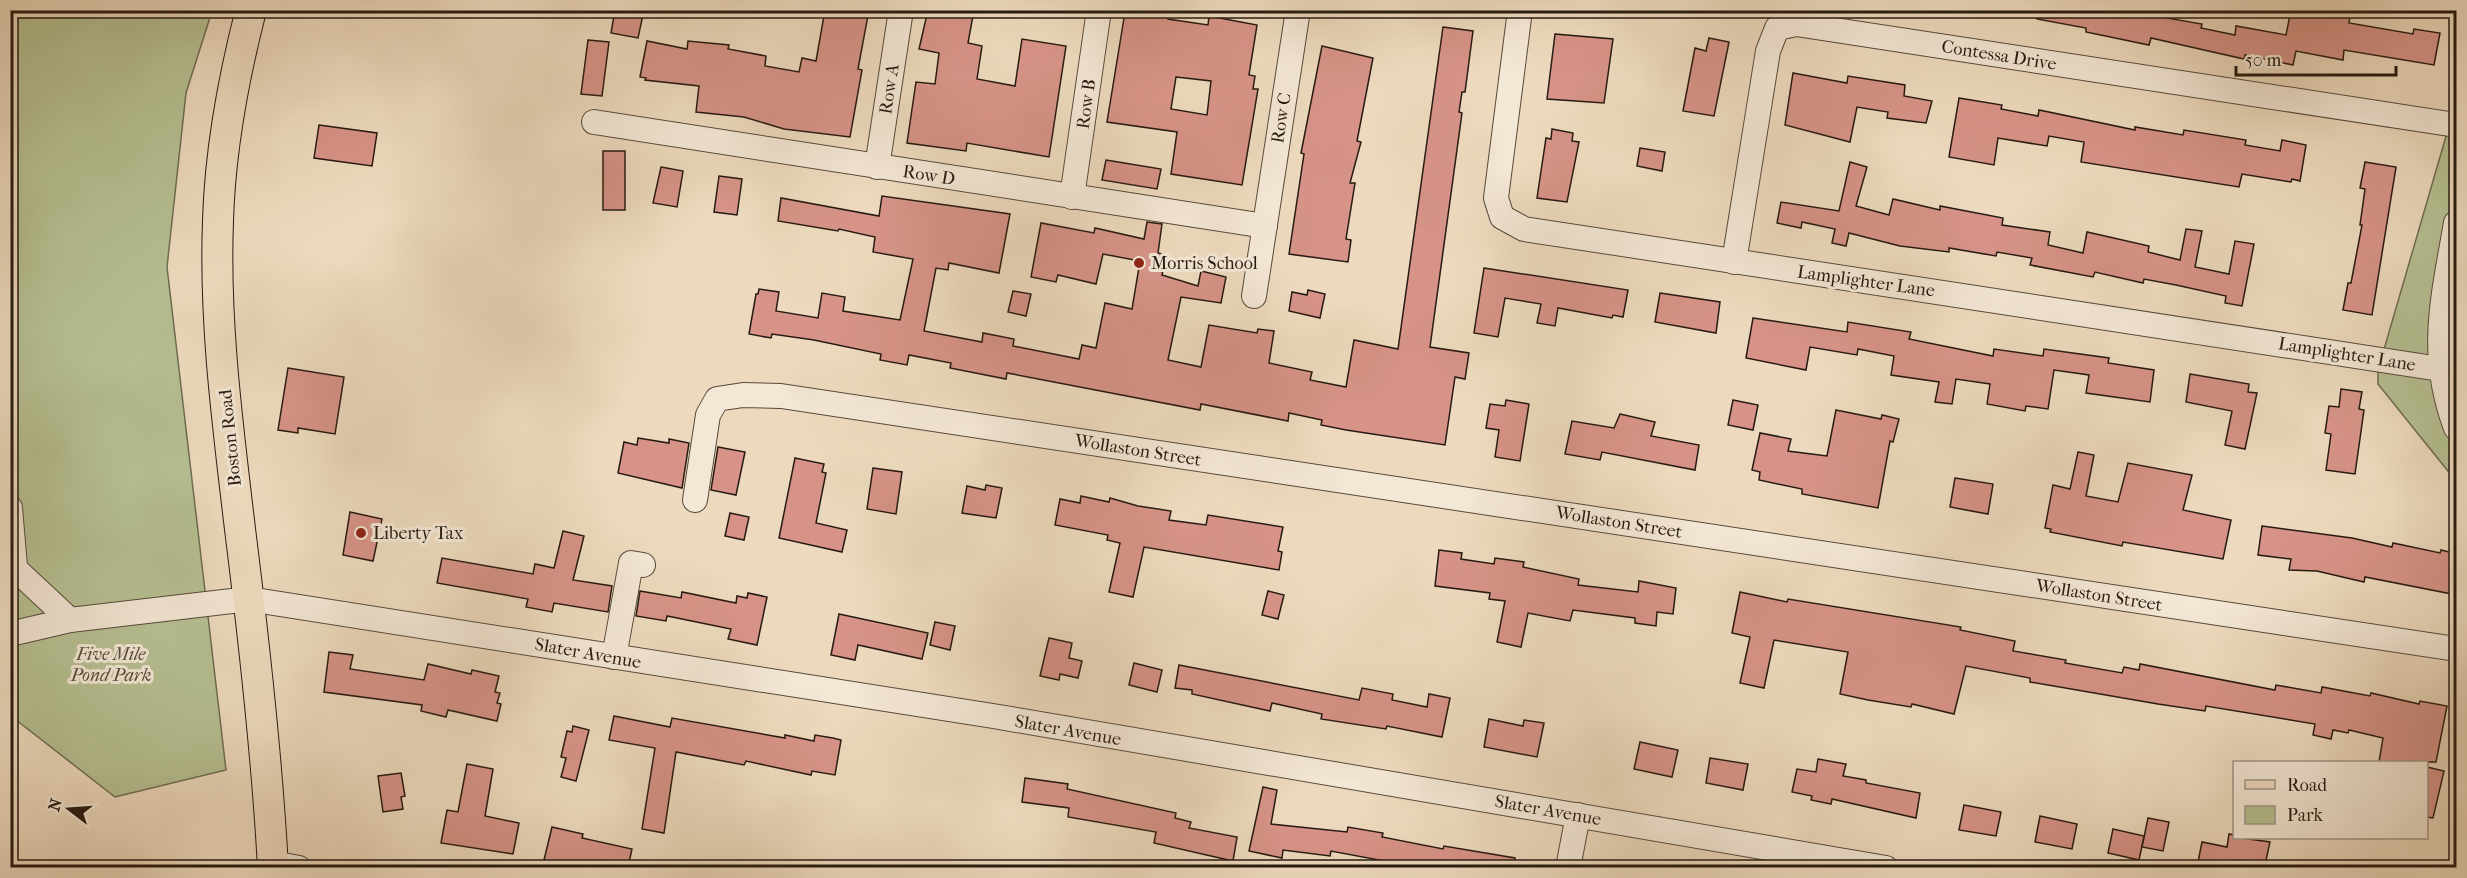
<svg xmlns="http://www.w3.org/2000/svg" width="2467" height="878" font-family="'IM FELL French Canon',serif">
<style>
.green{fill:#b6c093;stroke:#6e6d52;stroke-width:1.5}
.building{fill:#d79388;stroke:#271a11;stroke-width:1.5;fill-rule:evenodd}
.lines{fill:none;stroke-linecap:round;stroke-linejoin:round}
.minor-casing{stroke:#584a3c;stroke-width:26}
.major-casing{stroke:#271a11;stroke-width:32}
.minor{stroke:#f3e7d5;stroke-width:24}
.major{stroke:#eddabe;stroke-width:30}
.poi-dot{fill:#8f2418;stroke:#f3e7d5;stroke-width:2}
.labels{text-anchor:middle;stroke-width:6;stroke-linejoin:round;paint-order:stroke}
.street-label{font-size:18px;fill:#271a11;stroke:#f3e7d5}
.poi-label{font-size:18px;fill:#271a11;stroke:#f3e7d5;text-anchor:start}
.park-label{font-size:18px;font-style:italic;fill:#524c38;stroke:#f3e7d5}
</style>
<rect width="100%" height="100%" fill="#eddabe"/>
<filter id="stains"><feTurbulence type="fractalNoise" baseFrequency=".00333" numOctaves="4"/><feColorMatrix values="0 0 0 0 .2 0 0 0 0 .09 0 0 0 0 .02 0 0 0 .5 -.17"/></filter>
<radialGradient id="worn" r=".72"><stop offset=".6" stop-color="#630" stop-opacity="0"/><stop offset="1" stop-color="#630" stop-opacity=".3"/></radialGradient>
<g class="green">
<path d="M10,11H212L186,93L167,267L226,770L115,797L11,716Z"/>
<path d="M2456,102V481L2378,384V370Z"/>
</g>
<g class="building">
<path d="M615,10H644L638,38L611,33Z"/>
<path d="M825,10H869L858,69L862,70L850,137L784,129L744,117L696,112L699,86L645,80L646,78L640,77L647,41L687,49L688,41L729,45L728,49L766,56L765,66L799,72L802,58L816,61Z"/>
<path d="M928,10H974L968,43L982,46L977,79L1015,86L1022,39L1066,46L1049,157L967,143L966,151L907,143L916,82L935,84L939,53L919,49Z"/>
<path d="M1131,10H1169L1168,19L1208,25L1209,16L1257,25L1249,75L1255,76L1253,89H1258L1242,185L1171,174L1177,132L1107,122L1125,12L1131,13ZM1176,77L1211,81L1207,115L1171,109Z"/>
<path d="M2038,10H2156L2155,16L2202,24L2201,28L2235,35L2236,26L2286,35L2291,10H2351L2349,23L2413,34L2414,29L2440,33L2434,65L2344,50L2343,60L2296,51L2293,65L2245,55L2244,59L2151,38L2149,45L2086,32V28L2037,19Z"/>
<path d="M1443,27L1473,31L1465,92H1462L1459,112L1462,113L1430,347L1469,353L1465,379L1455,377L1445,445L1346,430L1321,425L1322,420L1289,413L1288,421L1201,404L1200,410L1007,373L1006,379L950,368L951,363L909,355L907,365L880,360L881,354L814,340L772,334L771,338L749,334L756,294H758L759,289L779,292L776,311L818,318L822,293L845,297L843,311L900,320L913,259L873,252L875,237L839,229L838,231L778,221L781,198L879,216L882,196L1010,214L999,273L949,263L948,270L936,268L924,331L982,342L983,333L1014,339L1013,346L1079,359L1082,345L1096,348L1105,303L1132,309L1140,261L1103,254L1096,284L1058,275L1056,282L1031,277L1041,223L1094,233L1095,228L1144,239L1147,222L1162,224L1158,253L1166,255L1162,275L1198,286L1201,271L1226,277L1221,303L1181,297L1168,360L1201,367L1209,325L1257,333L1258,329L1274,331L1269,363L1312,372L1310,380L1346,387L1354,340L1398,349Z"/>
<path d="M1555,34L1613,39L1604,103L1547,99Z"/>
<path d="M1709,38L1729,42L1714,116L1683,111L1695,48L1706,51Z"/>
<path d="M588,40L609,42L602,96L581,94Z"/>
<path d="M1322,46L1373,58L1357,141L1361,142L1350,183H1355L1346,239L1351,240L1348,262L1289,254L1304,154L1301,153Z"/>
<path d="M1793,73L1847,83L1848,76L1905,85L1904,96L1932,101L1926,123L1887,118L1888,112L1857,107L1850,142L1785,125Z"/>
<path d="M1959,98L2002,105L2001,109L2038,116L2039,110L2135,130V127L2183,135L2184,130L2246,140L2245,145L2280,151L2282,140L2306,145L2300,181L2292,179L2291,182L2242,174L2239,187L2081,162L2084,142L2049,136L2047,146L1998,138L1994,165L1949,157Z"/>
<path d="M319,125L377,133L372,166L314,158Z"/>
<path d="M1552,129L1573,133L1572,141L1579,142L1567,202L1537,198L1546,138L1551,139Z"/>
<path d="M1640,148L1665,152L1662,171L1637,166Z"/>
<rect x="603" y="151" width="22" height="59"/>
<path d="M1106,160L1161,169L1157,189L1102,180Z"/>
<path d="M1850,162L1867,167L1856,206L1889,215L1893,199L1940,210V206L2003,218L2002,225L2050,232L2048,245L2083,253L2087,232L2149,246L2148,252L2180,260L2186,229L2202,231L2195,267L2229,274L2235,241L2254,244L2242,306L2225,303L2226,296L2176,285L2144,279L2143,283L2095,272L2093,277L2030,265L2032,258L1997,252L1996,256L1949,248V252L1900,246L1849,233L1846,246L1832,243L1835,229L1802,222L1801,228L1777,223L1781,202L1839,211Z"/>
<path d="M2365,162L2396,167L2372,315L2343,310L2348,283H2351L2362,225H2360L2365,189L2360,188Z"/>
<path d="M661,167L683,171L677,207L653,203Z"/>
<path d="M719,176L742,179L737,215L714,212Z"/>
<path d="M1484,268L1628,290L1623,317L1613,315L1612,318L1558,308L1555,326L1537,323L1541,304L1505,298L1498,337L1474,333Z"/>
<path d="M1308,290L1325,294L1320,318L1289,311L1292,292L1307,295Z"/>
<path d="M1013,291L1031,294L1026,316L1008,312Z"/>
<path d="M1660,293L1720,302L1716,333L1655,322Z"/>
<path d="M1753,318L1847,332L1848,322L1911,332L1909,339L1993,356L1994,349L2043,356L2044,349L2109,358L2108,363L2154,370L2150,402L2086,393L2089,375L2054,370L2048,409L2026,406L2025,411L1987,404L1990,384L1956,379L1952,404L1935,402L1939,382L1891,375L1894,356L1858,349L1857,355L1810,347L1806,370L1746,358Z"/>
<path d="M288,368L344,377L335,434L298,428V433L278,430Z"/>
<path d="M2190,374L2249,384L2248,392L2257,393L2245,449L2225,445L2232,411L2186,402Z"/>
<path d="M2341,389L2362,392L2359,409L2364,410L2355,474L2326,470L2331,434L2325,433L2329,406L2339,407Z"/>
<path d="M1506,400L1529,404L1520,461L1495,457L1499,430L1486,428L1490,404L1505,406Z"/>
<path d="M1733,400L1758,405L1753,430L1728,425Z"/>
<path d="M1836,410L1881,419L1882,415L1899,419L1893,442L1890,441L1878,508L1802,494V489L1759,480L1760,472L1752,470L1760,433L1791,439L1788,451L1827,456Z"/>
<path d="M1620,414L1655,422L1651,436L1699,445L1695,470L1602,452L1600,460L1565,454L1572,421L1614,428Z"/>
<path d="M638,438L669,443V439L689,443L682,488L618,473L624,442L637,445Z"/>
<path d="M718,447L745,452L736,495L711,490Z"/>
<path d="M2078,452L2094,455L2086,496L2118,502L2128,463L2192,475L2183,510L2231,520L2223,559L2123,542L2122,546L2050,532L2051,529L2045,528L2053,485L2070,489Z"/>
<path d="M795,458L824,464L822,472L826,473L816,523L847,530L842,552L779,538Z"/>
<path d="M873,468L902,472L896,514L867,509Z"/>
<path d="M1955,478L1993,484L1988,514L1950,507Z"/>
<path d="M986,485L1002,488L996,518L962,513L967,486L985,490Z"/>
<path d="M1081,496L1109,502L1110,498L1138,506L1171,511L1169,520L1206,525L1208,515L1283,527L1278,551L1282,552L1279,570L1144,547L1133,597L1109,592L1120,543L1107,540L1108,535L1055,525L1060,499L1080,503Z"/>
<path d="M350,512L382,519L373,561L343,555Z"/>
<path d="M730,513L749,517L744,540L725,536Z"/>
<path d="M2262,526L2352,538L2392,547L2393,543L2440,553L2441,550L2457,554V595L2365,577L2364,582L2317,571L2289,570L2291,559L2258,555Z"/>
<path d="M563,531L584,536L573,580L612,586L608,612L554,603L552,612L526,607L528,599L437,583L442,558L533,574L535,564L554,568Z"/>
<path d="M1439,550L1462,553L1461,559L1494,564L1495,558L1524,562L1523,567L1579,579L1578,585L1638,592L1639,581L1676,588L1673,614L1657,612L1656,626L1635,623V618L1573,610L1570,621L1528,613L1521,647L1497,642L1505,601L1489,599L1490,593L1435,586Z"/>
<path d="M640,591L681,598L682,592L736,603L737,596L747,598L748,593L767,597L757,645L728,639L731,629L667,616L666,621L636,616Z"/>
<path d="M1268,591L1284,595L1278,619L1262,615Z"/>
<path d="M1740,592L1787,602L1788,599L1961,627L1960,630L2015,641L2013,651L2066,660L2065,663L2122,673L2124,667L2139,670L2140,664L2275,690L2276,685L2321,693L2322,687L2370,696L2371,693L2419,704L2420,701L2447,706L2436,762H2379L2383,738L2349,730L2348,733L2333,730L2331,739L2313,735L2315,724L2206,706L2205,711L2158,704L2030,682V678L1966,666L1954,714L1912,704L1911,707L1868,700L1840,694L1848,652L1774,640L1764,688L1740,683L1750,637L1732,633Z"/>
<path d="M839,614L928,633L922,659L858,645L855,660L831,655Z"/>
<path d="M935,622L955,626L950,650L930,645Z"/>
<path d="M1049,638L1072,643L1069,658L1082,661L1078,678L1060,674L1059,680L1040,676Z"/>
<path d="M329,652L353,655L350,669L424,680L428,664L471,674L472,670L499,676L495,692L500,693L497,703L501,704L497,721L448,710L446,717L421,711L422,705L324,692Z"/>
<path d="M1134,663L1162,670L1157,692L1129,685Z"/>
<path d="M1179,665L1359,700L1362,688L1393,694L1392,700L1427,707L1429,694L1450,698L1442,737L1387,726L1386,729L1321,719L1322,714L1272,703L1270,711L1192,694V690L1175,688Z"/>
<path d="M614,716L670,727L672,718L785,738V735L814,741L815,735L833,738L841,740L835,775L812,771L811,775L746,761L744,765L676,752L664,833L642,829L655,748L609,740Z"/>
<path d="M1489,719L1523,726L1524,720L1544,723L1537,757L1484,747Z"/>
<path d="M573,726L589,730L576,781L561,777L566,758L561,757L567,731L572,732Z"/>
<path d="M1640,742L1678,750L1672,777L1634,769Z"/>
<path d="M1710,758L1748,764L1743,790L1706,783Z"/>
<path d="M1818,759L1846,764L1843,776L1866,780V783L1920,793L1916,818L1832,799L1831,804L1811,800L1812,796L1792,792L1797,769L1816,772Z"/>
<path d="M467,764L493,769L485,816L519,823L513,854L441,843L447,810L458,812Z"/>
<path d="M2427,767L2444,771L2433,818L2427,817Z"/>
<path d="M401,773L405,796L401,797L403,809L383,812L378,776Z"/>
<path d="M1025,778L1068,784L1067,789L1176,813L1175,818L1191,822L1189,828L1237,837L1233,861L1154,843L1156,832L1068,817L1069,808L1022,802Z"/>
<path d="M1263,787L1277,790L1271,824L1347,832L1348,827L1383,833L1382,837L1443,849L1444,846L1515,858V867H1402L1389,865L1390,862L1331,851L1330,856L1283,850L1282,858L1249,851Z"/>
<path d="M1964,805L2001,812L1996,836L1959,830Z"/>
<path d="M2040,816L2077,824L2072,849L2035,842Z"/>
<path d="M2148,818L2169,822L2163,851L2142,847Z"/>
<path d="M552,827L583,834L582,838L632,849L628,867H594L576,864L575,867L544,860Z"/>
<path d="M2113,829L2144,836L2139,860L2108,853Z"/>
<path d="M2229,834L2235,835V837L2270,842L2265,865L2238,860L2236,867H2197L2202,842L2227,847Z"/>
</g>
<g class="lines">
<g class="minor-casing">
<g id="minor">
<path d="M1520,10L1496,198L1502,217L1524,229L2440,369"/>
<path d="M594,122L1265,226"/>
<path d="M877,167L901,10"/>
<path d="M1072,197L1099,10"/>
<path d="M2456,223C2443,298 2428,354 2456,428"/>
<path d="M1734,262L1768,51L1777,28L1796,24L2456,125"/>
<path d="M1254,296L1298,10"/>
<path d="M695,500L708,415L717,399L743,395L781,396L2456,649"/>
<path d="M10,508L15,566"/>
<path d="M10,564L70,620"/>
<path d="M10,634L70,620L249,599L993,716L1886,868"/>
<path d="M614,657L631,563L643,565"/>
<path d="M273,863L299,868"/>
<path d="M1568,868L1578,815"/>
</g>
</g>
<g class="major-casing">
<path id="major" d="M251,10C233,80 220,149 218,221C214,324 228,427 240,529C254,641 267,754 273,868"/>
</g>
<use href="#minor" class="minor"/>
<use href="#major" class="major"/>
</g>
<g class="poi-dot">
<circle cx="1139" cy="263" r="6"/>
<circle cx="361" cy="533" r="6"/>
</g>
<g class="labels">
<g class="street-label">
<text transform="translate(1999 55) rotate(9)" y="6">Contessa Drive</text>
<text transform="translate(889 89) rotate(-81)" y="6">Row A</text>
<text transform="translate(1086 104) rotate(-82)" y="6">Row B</text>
<text transform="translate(1281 118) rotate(-81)" y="6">Row C</text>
<text transform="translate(929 175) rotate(9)" y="6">Row D</text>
<text transform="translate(1866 281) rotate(8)" y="6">Lamplighter Lane</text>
<text transform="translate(2347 354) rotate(9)" y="6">Lamplighter Lane</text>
<text transform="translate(230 438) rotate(-96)" y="6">Boston Road</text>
<text transform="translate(1138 450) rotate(9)" y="6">Wollaston Street</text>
<text transform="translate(1619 522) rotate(9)" y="6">Wollaston Street</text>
<text transform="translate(2099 595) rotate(9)" y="6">Wollaston Street</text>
<text transform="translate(588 653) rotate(10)" y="6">Slater Avenue</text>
<text transform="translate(1068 730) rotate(10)" y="6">Slater Avenue</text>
<text transform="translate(1548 810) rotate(10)" y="6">Slater Avenue</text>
</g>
<g class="poi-label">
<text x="1151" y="269">Morris School</text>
<text x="373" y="539">Liberty Tax</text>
</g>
<g class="park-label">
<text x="111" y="660">Five Mile<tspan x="111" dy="21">Pond Park</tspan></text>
</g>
</g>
<rect width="2467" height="878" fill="none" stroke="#eddabe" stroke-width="36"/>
<rect x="12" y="12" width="2443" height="854" fill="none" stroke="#271a11" stroke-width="3"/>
<rect x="18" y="18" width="2431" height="842" fill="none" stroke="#271a11" stroke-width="1.5"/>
<rect x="2233" y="761" width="195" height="78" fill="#f3e7d5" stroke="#a19587" stroke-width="1.5"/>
<rect x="2245" y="780" width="30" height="9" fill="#eddabe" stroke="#a19587" stroke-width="1.5"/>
<text x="2287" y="791" font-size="18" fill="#271a11">Road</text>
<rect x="2245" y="806" width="30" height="18" fill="#b6c093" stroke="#a19587" stroke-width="1.5"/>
<text x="2287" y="821" font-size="18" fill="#271a11">Park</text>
<g transform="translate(69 809) rotate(287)" stroke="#f3e7d5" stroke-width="4.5" paint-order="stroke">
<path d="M0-4.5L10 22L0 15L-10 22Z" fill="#271a11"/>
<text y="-9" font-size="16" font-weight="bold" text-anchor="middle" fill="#271a11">N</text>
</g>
<path d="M2236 66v9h160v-9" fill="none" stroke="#271a11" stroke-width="3"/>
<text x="2245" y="66" font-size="18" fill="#271a11" stroke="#f3e7d5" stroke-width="4.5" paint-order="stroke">50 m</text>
<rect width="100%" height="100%" filter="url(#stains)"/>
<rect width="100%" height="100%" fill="url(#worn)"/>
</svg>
